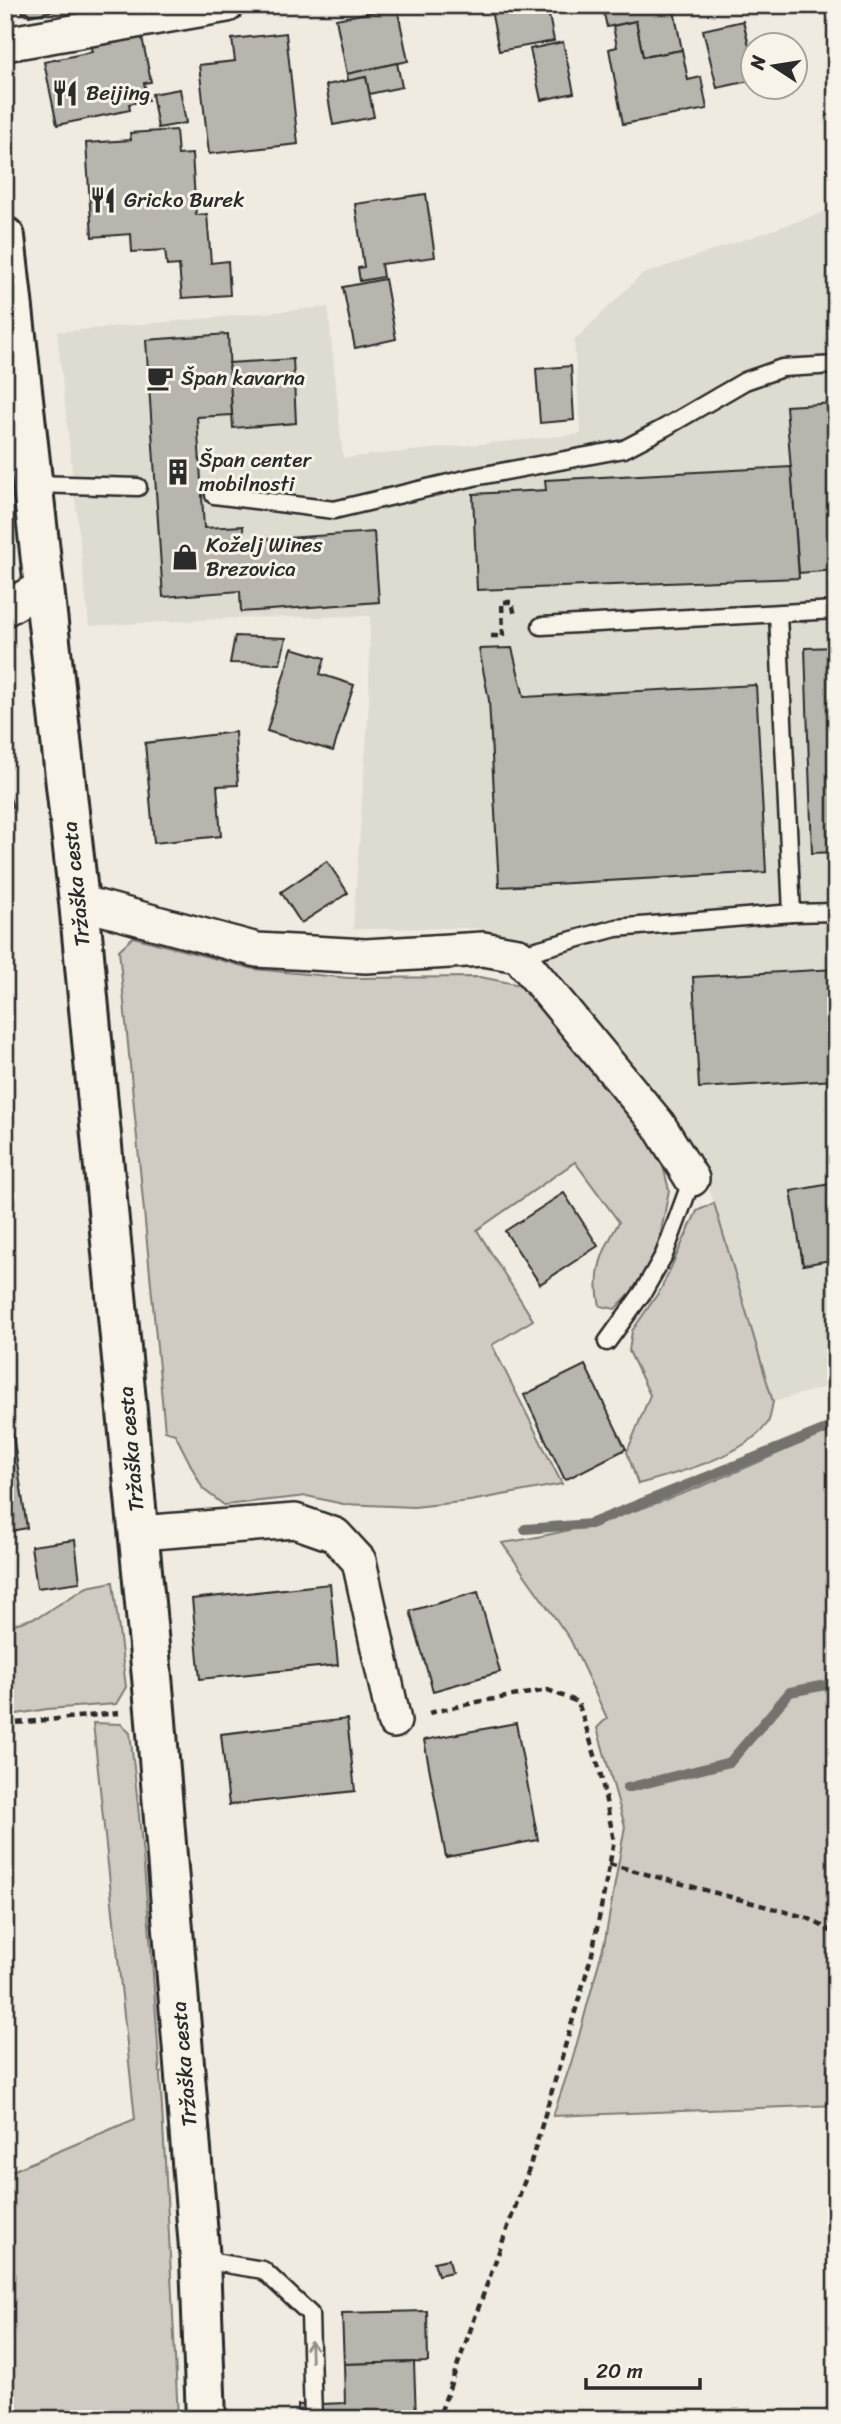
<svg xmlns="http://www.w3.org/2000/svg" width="841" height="2424" font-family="Sriracha,sans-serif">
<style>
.built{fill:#dedbd1}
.green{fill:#cfcbc2;stroke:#7d7b76;stroke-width:2}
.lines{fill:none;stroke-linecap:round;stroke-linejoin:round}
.stream{stroke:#74726e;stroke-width:10}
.building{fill:#b8b5ae;stroke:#2b2b2b;stroke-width:2}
.lane-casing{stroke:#2b2b2b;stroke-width:21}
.street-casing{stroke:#2b2b2b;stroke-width:38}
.secondary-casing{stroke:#2b2b2b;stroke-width:44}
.path{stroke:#2b2b2b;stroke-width:4.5;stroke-dasharray:7 5;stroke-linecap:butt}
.lane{stroke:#f7f3e8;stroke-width:16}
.street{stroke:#f7f3e8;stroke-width:33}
.secondary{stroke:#f7f3e8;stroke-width:38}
.oneway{stroke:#918f8a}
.labels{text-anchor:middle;stroke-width:6;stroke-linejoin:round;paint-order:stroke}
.poi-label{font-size:21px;fill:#2b2b2b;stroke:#f7f3e8;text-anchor:start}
.street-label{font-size:21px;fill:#2b2b2b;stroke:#f7f3e8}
</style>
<rect width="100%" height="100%" fill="#efebe0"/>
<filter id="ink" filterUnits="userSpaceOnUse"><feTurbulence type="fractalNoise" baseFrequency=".0143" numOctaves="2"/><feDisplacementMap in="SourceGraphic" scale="14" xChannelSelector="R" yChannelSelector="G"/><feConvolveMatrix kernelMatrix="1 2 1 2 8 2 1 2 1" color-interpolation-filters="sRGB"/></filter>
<g filter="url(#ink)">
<path class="built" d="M836,208V1384L773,1402L698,1151L560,978L523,940L476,928L353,929L369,703L370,616L236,618L89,626L57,332L328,307L343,458L581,434L574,341L641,275Z"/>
<g class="green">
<path d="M133,937L254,969L349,978L480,977L515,984L535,995L644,1133L663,1166L669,1190L659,1243L639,1284L615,1309L600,1306C592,1273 603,1250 619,1222L575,1162L477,1230L533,1320L492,1345L562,1484L470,1501L414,1507L343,1504L307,1496L224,1505L203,1489L175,1434L165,1431L119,950Z"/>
<path d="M714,1203L773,1402C771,1409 771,1419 767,1424C744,1456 675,1474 638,1484L627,1452L650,1395L629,1351L632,1331L661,1289L697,1211Z"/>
<path d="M836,1427V2105L553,2116L574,2054L605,1940L625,1826L597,1728L607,1718L570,1639L502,1543C619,1527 729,1476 836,1427Z"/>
<path d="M113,1582L126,1687L116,1704L47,1709L5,1716V1627L40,1616L87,1587Z"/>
<path d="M93,1723L121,1724L130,1733C157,1961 167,2190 178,2419H5V2174L135,2119Z"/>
</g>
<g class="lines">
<g class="stream">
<path d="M525,1529L590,1524L836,1425"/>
<path d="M627,1788L730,1762L790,1692L836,1683"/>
</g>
</g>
<g class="building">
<path d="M21,5H80L29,16L28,12L23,13Z"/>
<path d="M490,5H547L554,41L499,51Z"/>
<path d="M602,5H673L682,50L643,57L636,21L607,27Z"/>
<path d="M397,7L408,61L347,74L336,19Z"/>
<path d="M636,21L643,57L682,50L688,80L701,77L707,109L623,124L609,49L617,47L613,26Z"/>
<path d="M743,21L754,66V80L717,88L703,30Z"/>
<path d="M141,32L151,82L144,83L148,100L129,104L130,110L57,125L44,62L92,52L90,43Z"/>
<path d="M286,33L298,144L209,154L199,65L235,61L232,39Z"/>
<path d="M563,42L574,93L541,100L530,49Z"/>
<path d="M397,63L402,87L369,94L366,77L348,81L347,74Z"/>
<path d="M366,77L374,117L333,125L326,85Z"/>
<path d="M180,89L186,123L158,128L152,94Z"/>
<path d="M176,130L178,155L192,154L196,215L207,214L211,263L228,261L230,295L182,298L179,265L167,266L165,250L132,252L131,234L92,237L86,143L131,140L130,133Z"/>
<path d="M426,194L435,257L381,264L383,277L360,281L358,268L364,267L355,204Z"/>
<path d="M385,279L396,339L355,348L343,287Z"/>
<path d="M228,334L232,415L197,417L204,528L243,526L244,541L374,532L379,602L241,612L240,591L163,597L146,340Z"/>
<path d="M293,359L296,423L233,428L229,363Z"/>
<path d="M571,366L574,420L540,423L536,369Z"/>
<path d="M836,403V570L799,573L786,406Z"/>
<path d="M791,467L799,578L477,590L473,494L546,490L545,480Z"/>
<path d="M235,636L286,638L280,664L230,663Z"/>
<path d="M836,647V852L812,853L805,648Z"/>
<path d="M292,648L325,658L320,674L354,685L333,751L267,731Z"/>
<path d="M512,648L524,697L756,685L766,872L499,887L489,700L479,649Z"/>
<path d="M235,732L238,785L217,786L221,836L154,843L145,743Z"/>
<path d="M5,783L13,807L5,809Z"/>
<path d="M5,811L11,830L5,832Z"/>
<path d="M327,861L348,893L301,923L281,892Z"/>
<path d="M836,969V1080L699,1088L693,977Z"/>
<path d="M836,1183V1259L803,1265L791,1191Z"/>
<path d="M564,1193L598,1246L540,1284L505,1231Z"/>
<path d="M585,1365L626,1449L565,1480L524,1395Z"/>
<path d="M12,1429L27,1528L5,1532V1430Z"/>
<path d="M75,1540L80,1582L37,1588L31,1546Z"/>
<path d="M330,1584L338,1665L200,1679L192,1599Z"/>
<path d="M478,1592L500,1672L433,1691L410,1611Z"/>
<path d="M347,1719L355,1791L229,1805L221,1734Z"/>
<path d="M516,1723L538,1840L446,1857L424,1740Z"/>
<path d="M449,2259L452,2272L438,2275L434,2262Z"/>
<path d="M427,2311L428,2362L344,2364L342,2313Z"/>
<path d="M414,2362L416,2419H298V2405L345,2403L344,2364Z"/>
</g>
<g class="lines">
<g class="lane-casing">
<g id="lane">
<path d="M34,484L138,487"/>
<path d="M214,495L334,510L474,477L624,449L664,428L745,381L782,368L836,365"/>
<path d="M778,614L792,913"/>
<path d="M541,626L836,610"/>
<path d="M518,955L616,928L792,913L836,912"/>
<path d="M607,1342L643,1292L664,1255L692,1179"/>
<path d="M201,2260L263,2270L310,2314L313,2419"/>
</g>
</g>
<g class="street-casing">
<g id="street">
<path d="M5,44L227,5"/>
<path d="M5,609L44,586"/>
<path d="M79,902L257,950L366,956L483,949L518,955L658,1124L692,1179"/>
<path d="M139,1533L295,1521L335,1535L359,1561L394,1721"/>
</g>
</g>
<g class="secondary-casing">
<path id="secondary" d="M5,237L79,902L155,1709L200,2260L206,2419"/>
</g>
<g class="path">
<path d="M491,636H503L502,602H512L515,616"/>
<path d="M429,1713L482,1701L548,1690L578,1702L600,1771L614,1841L592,1954L529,2169L438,2419"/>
<path d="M5,1724L119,1713"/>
<path d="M609,1864L808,1918L836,1934"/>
</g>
<use href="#lane" class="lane"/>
<use href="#street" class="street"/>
<use href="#secondary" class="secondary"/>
</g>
<defs><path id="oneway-shaft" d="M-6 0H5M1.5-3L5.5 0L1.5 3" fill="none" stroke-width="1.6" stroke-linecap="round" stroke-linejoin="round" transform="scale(1.75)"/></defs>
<use class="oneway" href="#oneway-shaft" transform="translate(311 2351) rotate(-92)"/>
</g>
<defs>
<g id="restaurant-bare" transform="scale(2.1)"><path d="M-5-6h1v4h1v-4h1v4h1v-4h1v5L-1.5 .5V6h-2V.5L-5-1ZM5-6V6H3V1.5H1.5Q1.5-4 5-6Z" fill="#2b2b2b" stroke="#f7f3e8" stroke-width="2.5" paint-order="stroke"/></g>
<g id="cafe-bare" transform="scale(2.1)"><path d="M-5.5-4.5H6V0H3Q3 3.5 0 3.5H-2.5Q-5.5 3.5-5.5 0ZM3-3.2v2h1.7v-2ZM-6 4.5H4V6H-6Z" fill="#2b2b2b" stroke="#f7f3e8" stroke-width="2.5" paint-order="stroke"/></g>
<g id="building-bare" transform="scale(2.1)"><path d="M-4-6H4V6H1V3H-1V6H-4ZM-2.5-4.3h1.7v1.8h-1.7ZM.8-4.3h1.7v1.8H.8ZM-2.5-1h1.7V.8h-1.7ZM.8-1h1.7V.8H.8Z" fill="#2b2b2b" stroke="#f7f3e8" stroke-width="2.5" paint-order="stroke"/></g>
<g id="shop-bare" transform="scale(2.1)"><path d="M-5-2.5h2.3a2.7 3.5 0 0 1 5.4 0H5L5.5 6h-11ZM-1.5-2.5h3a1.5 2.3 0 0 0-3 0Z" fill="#2b2b2b" stroke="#f7f3e8" stroke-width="2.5" paint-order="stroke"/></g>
</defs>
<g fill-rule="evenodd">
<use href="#restaurant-bare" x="65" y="93"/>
<use href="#restaurant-bare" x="103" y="200"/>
<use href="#cafe-bare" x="160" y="378"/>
<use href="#building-bare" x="178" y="472"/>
<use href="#shop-bare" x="185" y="557"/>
</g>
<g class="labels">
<g class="poi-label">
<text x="86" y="100">Beijing</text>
<text x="124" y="207">Gricko Burek</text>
<text x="181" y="385">Špan kavarna</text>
<text x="199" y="467">Špan center<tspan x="199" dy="24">mobilnosti</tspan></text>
<text x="206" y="552">Koželj Wines<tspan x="206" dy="24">Brezovica</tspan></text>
</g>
<g class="street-label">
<text transform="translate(76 884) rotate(-96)" y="7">Tržaška cesta</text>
<text transform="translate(131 1449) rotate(-95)" y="7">Tržaška cesta</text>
<text transform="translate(184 2064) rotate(-95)" y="7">Tržaška cesta</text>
</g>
</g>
<rect width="841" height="2424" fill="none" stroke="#f7f3e8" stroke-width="28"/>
<rect x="14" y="14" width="813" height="2396" fill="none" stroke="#2b2b2b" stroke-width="2.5" filter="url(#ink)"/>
<g transform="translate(774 66) rotate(282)"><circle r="33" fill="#f7f3e8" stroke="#a5a39c" stroke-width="2"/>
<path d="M0-5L12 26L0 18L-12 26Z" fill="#2b2b2b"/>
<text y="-10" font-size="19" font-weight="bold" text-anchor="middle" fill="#2b2b2b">N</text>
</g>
<path d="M586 2378v10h114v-10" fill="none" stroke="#2b2b2b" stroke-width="3.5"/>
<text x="596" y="2378" font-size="21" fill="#2b2b2b" stroke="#f7f3e8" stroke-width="5" paint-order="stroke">20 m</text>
</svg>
